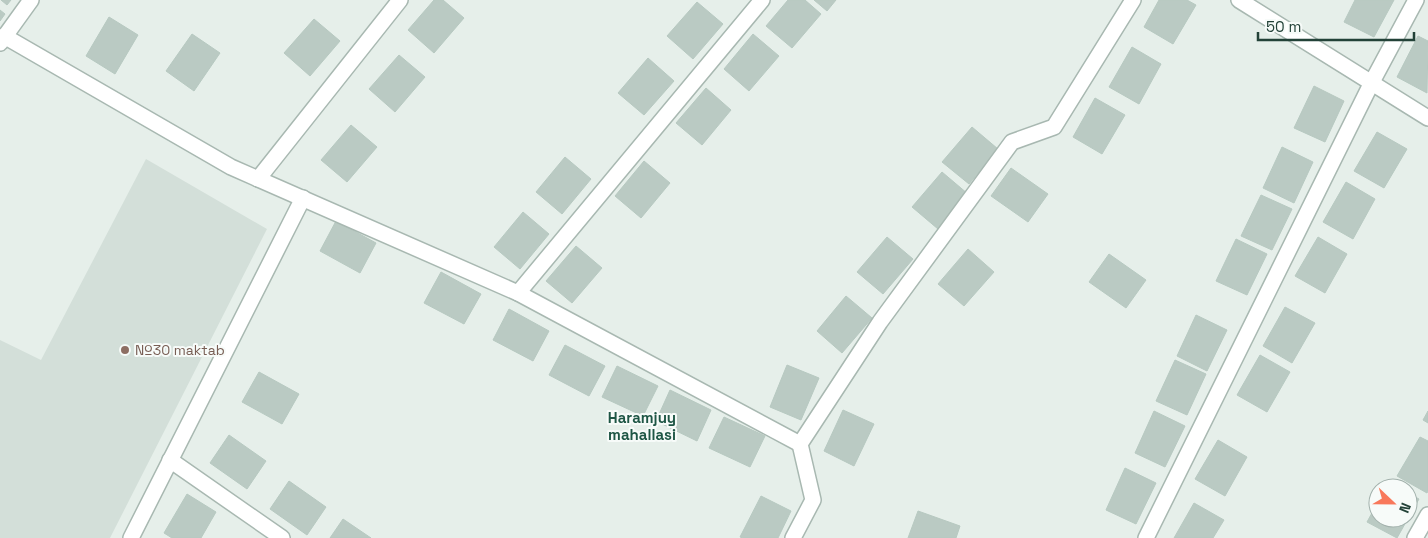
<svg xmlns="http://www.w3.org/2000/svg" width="1428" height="538" font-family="'Space Grotesk',sans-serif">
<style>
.built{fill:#d3dfd9}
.building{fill:#bacac3;stroke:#b7c9c1}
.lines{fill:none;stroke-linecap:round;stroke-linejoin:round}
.street-casing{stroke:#a8b8b1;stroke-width:18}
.street{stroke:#fff;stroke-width:15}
.education-dot{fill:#8d6e63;stroke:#f7fbf9;stroke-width:2}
.labels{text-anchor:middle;stroke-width:4;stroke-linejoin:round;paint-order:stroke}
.education-label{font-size:14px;fill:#785e54;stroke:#f7fbf9;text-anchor:start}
.neighbourhood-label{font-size:15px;font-weight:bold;fill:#1e5645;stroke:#f7fbf9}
</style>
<rect width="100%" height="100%" fill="#e6efea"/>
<path class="built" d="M146,159L267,229L110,538H0V340L41,360Z"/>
<g class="building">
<path d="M1,0H11L7,5Z"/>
<path d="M434,0H443L464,18L434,53L408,30Z"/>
<path d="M788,0H805L821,14L792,48L766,26Z"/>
<path d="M814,0H836L827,11Z"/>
<path d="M1159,0H1187L1196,5L1173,44L1144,27Z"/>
<path d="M1355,0H1394L1374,37L1344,22Z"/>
<path d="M697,2L723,24L693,59L667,36Z"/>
<path d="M0,10L5,14L0,21Z"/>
<path d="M109,17L138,35L115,74L86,56Z"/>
<path d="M314,19L340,41L310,76L284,53Z"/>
<path d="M192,34L220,53L194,91L166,71Z"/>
<path d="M753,34L779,56L749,91L724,69Z"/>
<path d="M1418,36L1428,41L1427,93L1397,77Z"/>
<path d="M1132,47L1161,64L1139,104L1109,87Z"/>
<path d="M399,55L425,77L395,112L369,89Z"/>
<path d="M648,58L674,81L644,115L618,93Z"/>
<path d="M1314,86L1344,101L1325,142L1294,128Z"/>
<path d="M706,88L731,110L702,145L676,123Z"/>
<path d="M1095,98L1125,115L1102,154L1073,137Z"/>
<path d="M351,125L377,147L347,182L321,160Z"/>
<path d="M972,127L998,149L969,184L942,162Z"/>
<path d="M1377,132L1407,149L1384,188L1354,171Z"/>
<path d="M1282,147L1313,162L1294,203L1263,188Z"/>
<path d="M565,157L591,179L562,214L536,192Z"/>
<path d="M644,161L670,183L641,218L615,196Z"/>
<path d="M1011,168L1048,194L1028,222L991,196Z"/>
<path d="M942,172L968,194L938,229L912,207Z"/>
<path d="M1346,182L1375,199L1353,239L1323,222Z"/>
<path d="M1261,195L1292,209L1272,250L1241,236Z"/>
<path d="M523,212L549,234L520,269L494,247Z"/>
<path d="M336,221L376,243L360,273L320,251Z"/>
<path d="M887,237L913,259L883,294L857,272Z"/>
<path d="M1318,237L1347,254L1325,293L1295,276Z"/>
<path d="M1236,239L1267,254L1247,295L1216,281Z"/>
<path d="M576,246L602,268L572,303L546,281Z"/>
<path d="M968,249L994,272L964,306L938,284Z"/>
<path d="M1109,254L1146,280L1126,308L1089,282Z"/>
<path d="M441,272L481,294L464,324L424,303Z"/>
<path d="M846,296L872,318L842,353L817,331Z"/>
<path d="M1285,307L1315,323L1292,363L1263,346Z"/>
<path d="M509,309L549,331L533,361L493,340Z"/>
<path d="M1196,315L1227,330L1207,371L1177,356Z"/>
<path d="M565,345L605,366L589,396L549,375Z"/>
<path d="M1260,355L1290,372L1267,412L1237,395Z"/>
<path d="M1175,360L1206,374L1187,415L1156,401Z"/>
<path d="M787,365L819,378L801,420L770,407Z"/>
<path d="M617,366L658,386L643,416L602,397Z"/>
<path d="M259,372L299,394L282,424L242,402Z"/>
<path d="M670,390L711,410L697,441L656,421Z"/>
<path d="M843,410L874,424L854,466L824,451Z"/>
<path d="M1154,411L1185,426L1165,467L1135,453Z"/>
<path d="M1428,411V423L1423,420Z"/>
<path d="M724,417L765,436L750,467L709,448Z"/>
<path d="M229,435L266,461L247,489L210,463Z"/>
<path d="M1420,437L1428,441V491L1427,493L1397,476Z"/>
<path d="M1218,440L1247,457L1225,496L1195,479Z"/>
<path d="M1125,468L1156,483L1136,524L1106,510Z"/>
<path d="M289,481L326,507L307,535L270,509Z"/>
<path d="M1389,482L1399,488H1386Z"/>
<path d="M1408,493L1419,499L1397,538L1367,522L1378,502V518H1408Z"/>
<path d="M187,494L216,512L201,538H172L164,533Z"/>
<path d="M761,496L791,511L778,538H743L740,537Z"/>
<path d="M1194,503L1224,520L1213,538H1174Z"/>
<path d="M918,511L960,526L956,538H908Z"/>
<path d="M343,519L371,538H330Z"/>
</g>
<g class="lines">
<g class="street-casing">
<g id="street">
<path d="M1239,0L1428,118"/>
<path d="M4,36L231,167L518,293L800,444"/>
<path d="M0,43L31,0"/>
<path d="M258,179L400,0"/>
<path d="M518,293L762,0"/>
<path d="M170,460L282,538"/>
<path d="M131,538L303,198"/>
<path d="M793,538L813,500L800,444L880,322L1012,142L1054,127L1133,0"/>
<path d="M1146,538L1372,82L1416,0"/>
<path d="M1415,538L1428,515"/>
</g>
</g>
<use href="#street" class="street"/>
</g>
<circle class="education-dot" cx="125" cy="350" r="5"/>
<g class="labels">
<g class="education-label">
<text x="135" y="355">№30 maktab</text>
</g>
<g class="neighbourhood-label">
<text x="642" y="423">Haramjuy<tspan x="642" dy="17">mahallasi</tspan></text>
</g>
</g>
<g transform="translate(1393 503) rotate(112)"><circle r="24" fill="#f7fbf9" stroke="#a2b1ac"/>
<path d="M0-4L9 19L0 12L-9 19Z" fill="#f8785b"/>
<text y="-8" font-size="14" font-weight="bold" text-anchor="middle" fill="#234238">N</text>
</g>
<path d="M1258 32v8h156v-8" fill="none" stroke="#234238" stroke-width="2.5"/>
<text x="1266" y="32" font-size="15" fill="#234238" stroke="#f7fbf9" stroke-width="4" paint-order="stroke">50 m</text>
</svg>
